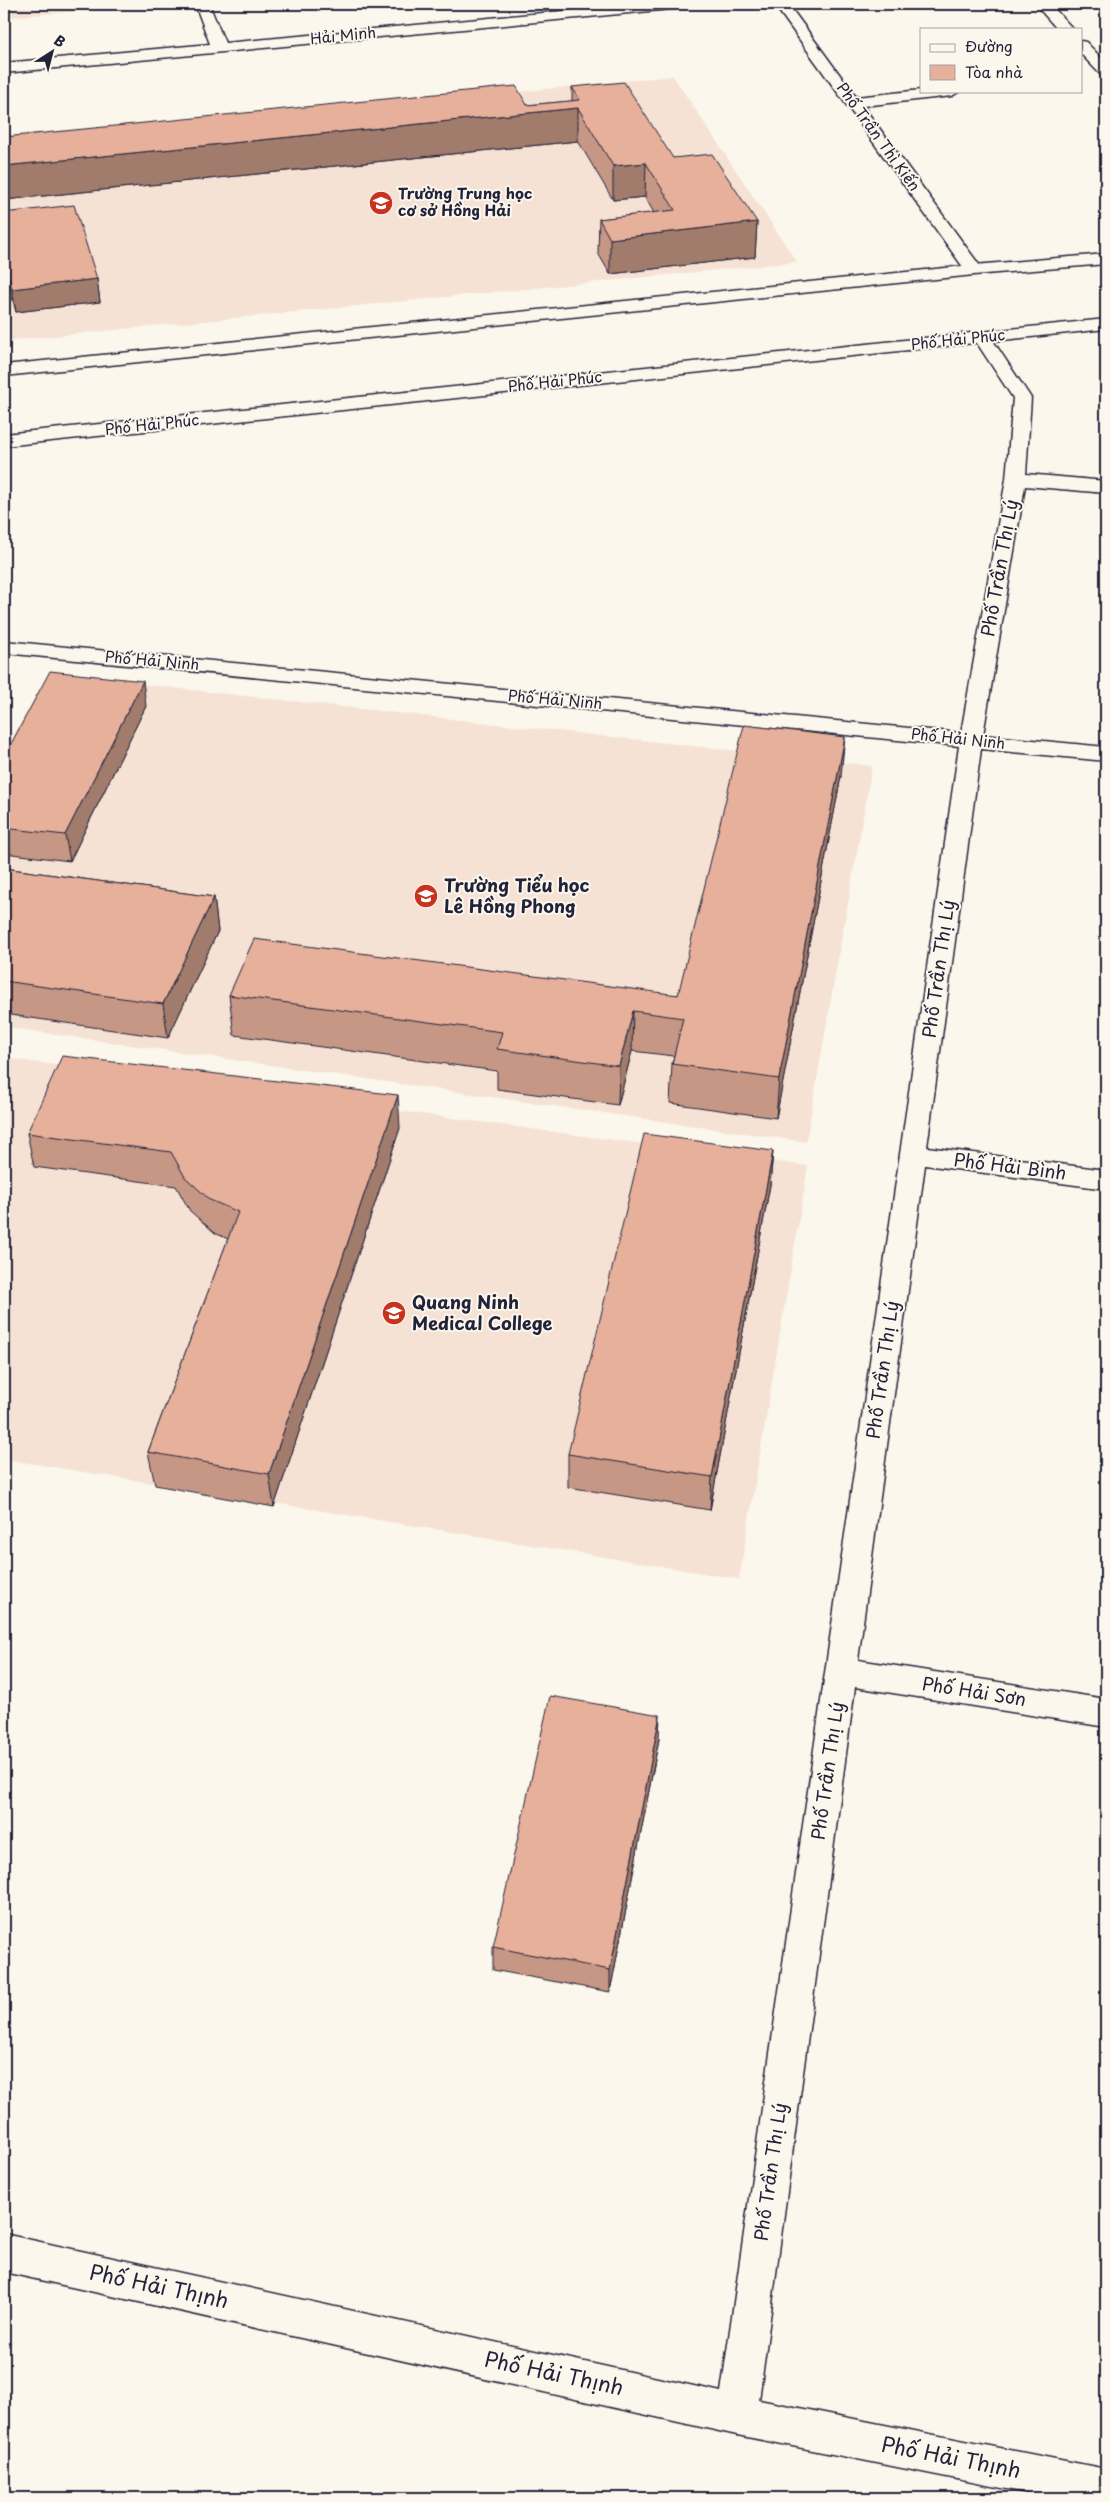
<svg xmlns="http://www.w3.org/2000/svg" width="1110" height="2502" font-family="'Playpen Sans',sans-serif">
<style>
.built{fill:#f5e2d4}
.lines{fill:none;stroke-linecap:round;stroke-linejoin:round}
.minor-casing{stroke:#22223b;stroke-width:3}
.tertiary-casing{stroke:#22223b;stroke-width:3}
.minor{fill:#fbf7ec;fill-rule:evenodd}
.tertiary{fill:#fbf7ec;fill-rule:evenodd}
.wall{fill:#c69785;stroke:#22223b}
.shaded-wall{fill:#a17b6c;stroke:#22223b}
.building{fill:#e6b09b;stroke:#22223b}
.labels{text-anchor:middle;stroke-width:4;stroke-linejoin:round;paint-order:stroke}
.far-street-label{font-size:15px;fill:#22223b;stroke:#fbf7ec}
.far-poi-label{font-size:15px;font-weight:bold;fill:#22223b;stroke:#fbf7ec;text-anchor:start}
.street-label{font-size:18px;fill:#22223b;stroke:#fbf7ec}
.poi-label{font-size:18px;font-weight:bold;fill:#22223b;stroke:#fbf7ec;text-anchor:start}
.near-street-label{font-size:21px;fill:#22223b;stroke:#fbf7ec}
</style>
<rect width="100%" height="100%" fill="#fbf7ec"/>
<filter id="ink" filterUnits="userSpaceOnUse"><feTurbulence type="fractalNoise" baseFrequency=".02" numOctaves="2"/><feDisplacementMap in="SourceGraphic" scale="10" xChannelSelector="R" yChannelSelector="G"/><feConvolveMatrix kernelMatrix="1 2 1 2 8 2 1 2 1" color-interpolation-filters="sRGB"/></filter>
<g filter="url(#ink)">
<g class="built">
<path d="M8,4H154L11,17Z"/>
<path d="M673,76L797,262L4,341V144Z"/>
<path d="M49,674L872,766L806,1142L4,1027V752Z"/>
<path d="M4,1058L808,1166L739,1579L4,1459Z"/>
</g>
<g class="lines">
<g class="minor-casing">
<g id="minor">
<path d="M195,4H209L225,43L638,4H689L682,8L4,73V63L210,44Z"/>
<path d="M774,4H788L856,97L921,90L960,91L952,96L863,106L980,266L983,270L980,274H968Z"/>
<path d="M1035,4H1050L1073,29H1057Z"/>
<path d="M1081,41L1086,42L1106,63V77L1101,75L1081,54Z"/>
<path d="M982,332L988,333L1031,398L1026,474L1106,481V493L1025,486L983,735L1106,747V761L981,749L927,1147L1106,1170V1189L925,1165L858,1660L1106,1699V1727L855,1687L759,2400L1106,2469V2498H1052L737,2435L4,2272V2234L721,2392L959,746L4,653V641L961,733L1006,479L1013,398L973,337L976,333Z"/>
</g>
</g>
<g class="tertiary-casing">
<g id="tertiary">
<path d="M1106,254V264L974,275L4,376V365L974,265Z"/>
<path d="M1106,319V329L4,446V434Z"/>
</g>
</g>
<use href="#minor" class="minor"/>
<use href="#tertiary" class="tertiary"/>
</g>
<g class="wall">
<path d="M572,87L673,158L757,222L755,257L610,274L598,253L599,219L654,213L645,197L613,200L578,141L4,200V137L527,105L572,101Z"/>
<path d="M4,213L97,279L100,302L16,312L4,266Z"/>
<path d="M146,706L70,861L4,853V757Z"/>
<path d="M841,776L776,1118L670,1103L672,1064L674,1056L632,1051L618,1105L497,1089V1071L234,1035L229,995H678Z"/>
<path d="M4,868L214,897L218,931L168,1038L4,1014Z"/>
<path d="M400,1128L274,1507L155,1485L148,1452L228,1239L215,1233L190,1211L176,1186L34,1167L27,1133Z"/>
<path d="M773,1151L770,1185L710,1510L568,1487V1454Z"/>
<path d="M659,1739L610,1992L493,1970V1947Z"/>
</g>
<g class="shaded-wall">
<path d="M578,108V141L4,200V166Z"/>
<path d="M646,163L645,197L613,200V166Z"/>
<path d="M757,222L755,257L610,274V239Z"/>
<path d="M97,279L100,302L16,312L12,289Z"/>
<path d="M143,681L146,706L70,861L65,835Z"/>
<path d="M845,737L841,776L776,1118L779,1079Z"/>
<path d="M214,897L218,931L168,1038L163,1004Z"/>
<path d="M633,1011L632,1051L618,1105L619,1066Z"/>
<path d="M398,1095L400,1128L274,1507L269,1474Z"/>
<path d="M773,1151L770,1185L710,1510L712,1477Z"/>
<path d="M660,1715L659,1739L610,1992V1970Z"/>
</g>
<g class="building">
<path d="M624,82L673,158L712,154L757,222L610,239L599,219L675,210L646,163L613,166L578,108L4,166V137L516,86L527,105L580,100L572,87Z"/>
<path d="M74,205L97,279L12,289L4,258V213Z"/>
<path d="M50,671L143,681L65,835L4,828V757Z"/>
<path d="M744,725L845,737L779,1079L672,1064L683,1018L633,1011L619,1066L497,1049L502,1032L229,995L254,939L678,995Z"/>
<path d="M4,868L214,897L163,1004L4,981Z"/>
<path d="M62,1056L398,1095L269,1474L148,1452L238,1212L210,1200L185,1177L171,1152L27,1133Z"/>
<path d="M644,1134L773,1151L712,1477L568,1454Z"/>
<path d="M550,1696L660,1715L610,1970L493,1947Z"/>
</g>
</g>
<defs>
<g id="school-disc" transform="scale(1.25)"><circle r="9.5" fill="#c8321e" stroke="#fbf7ec"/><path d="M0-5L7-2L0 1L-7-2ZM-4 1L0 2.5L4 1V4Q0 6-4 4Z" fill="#fff"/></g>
<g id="university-disc" transform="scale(1.25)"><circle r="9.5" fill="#c8321e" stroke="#fbf7ec"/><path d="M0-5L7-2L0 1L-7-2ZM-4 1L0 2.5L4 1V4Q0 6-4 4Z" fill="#fff"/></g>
</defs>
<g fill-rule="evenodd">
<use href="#school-disc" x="381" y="203"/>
<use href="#school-disc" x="426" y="896"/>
<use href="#university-disc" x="394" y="1313"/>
</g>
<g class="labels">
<g class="far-street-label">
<text transform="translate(343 36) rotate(-6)" y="5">Hải Minh</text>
<text transform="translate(878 137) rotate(54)" y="5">Phố Trần Thì Kiến</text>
<text transform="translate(958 340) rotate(-6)" y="5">Phố Hải Phúc</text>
<text transform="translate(555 382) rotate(-6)" y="5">Phố Hải Phúc</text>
<text transform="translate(152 425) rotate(-6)" y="5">Phố Hải Phúc</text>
<text transform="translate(152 661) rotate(5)" y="5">Phố Hải Ninh</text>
<text transform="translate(555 700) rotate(5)" y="5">Phố Hải Ninh</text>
<text transform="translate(958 739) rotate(6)" y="5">Phố Hải Ninh</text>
</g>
<g class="far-poi-label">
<text x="398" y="199">Trường Trung học<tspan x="398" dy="17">cơ sở Hồng Hải</tspan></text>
</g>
<g class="street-label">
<text transform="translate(1000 568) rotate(-80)" y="6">Phố Trần Thị Lý</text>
<text transform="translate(939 969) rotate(-82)" y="6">Phố Trần Thị Lý</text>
<text transform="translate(1010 1167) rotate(7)" y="6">Phố Hải Bình</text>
<text transform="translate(883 1370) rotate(-82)" y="6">Phố Trần Thị Lý</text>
<text transform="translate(974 1692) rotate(9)" y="6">Phố Hải Sơn</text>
<text transform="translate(828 1771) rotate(-82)" y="6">Phố Trần Thị Lý</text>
<text transform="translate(771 2172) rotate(-82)" y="6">Phố Trần Thị Lý</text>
</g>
<g class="poi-label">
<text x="444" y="892">Trường Tiểu học<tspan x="444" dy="21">Lê Hồng Phong</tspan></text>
<text x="412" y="1309">Quang Ninh<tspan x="412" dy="21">Medical College</tspan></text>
</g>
<g class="near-street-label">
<text transform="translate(159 2287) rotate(12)" y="7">Phố Hải Thịnh</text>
<text transform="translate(554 2374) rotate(12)" y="7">Phố Hải Thịnh</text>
<text transform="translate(951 2458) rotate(11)" y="7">Phố Hải Thịnh</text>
</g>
</g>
<rect width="1110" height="2502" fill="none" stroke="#fbf7ec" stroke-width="20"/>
<rect x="10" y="10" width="1090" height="2482" fill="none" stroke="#22223b" stroke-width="2" filter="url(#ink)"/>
<rect x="920" y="28" width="162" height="65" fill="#fbf7ec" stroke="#a4a2a5"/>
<rect x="930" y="44" width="25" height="8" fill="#fbf7ec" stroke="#a4a2a5"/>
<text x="965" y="52" font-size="15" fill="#22223b">Đường</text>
<rect x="930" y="65" width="25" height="15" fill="#e6b09b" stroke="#a4a2a5"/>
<text x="965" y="78" font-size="15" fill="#22223b">Tòa nhà</text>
<g transform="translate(52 52) rotate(36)" stroke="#fbf7ec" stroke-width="4" paint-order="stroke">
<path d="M0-4L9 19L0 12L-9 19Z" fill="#22223b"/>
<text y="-8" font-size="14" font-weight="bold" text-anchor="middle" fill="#22223b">B</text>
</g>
</svg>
